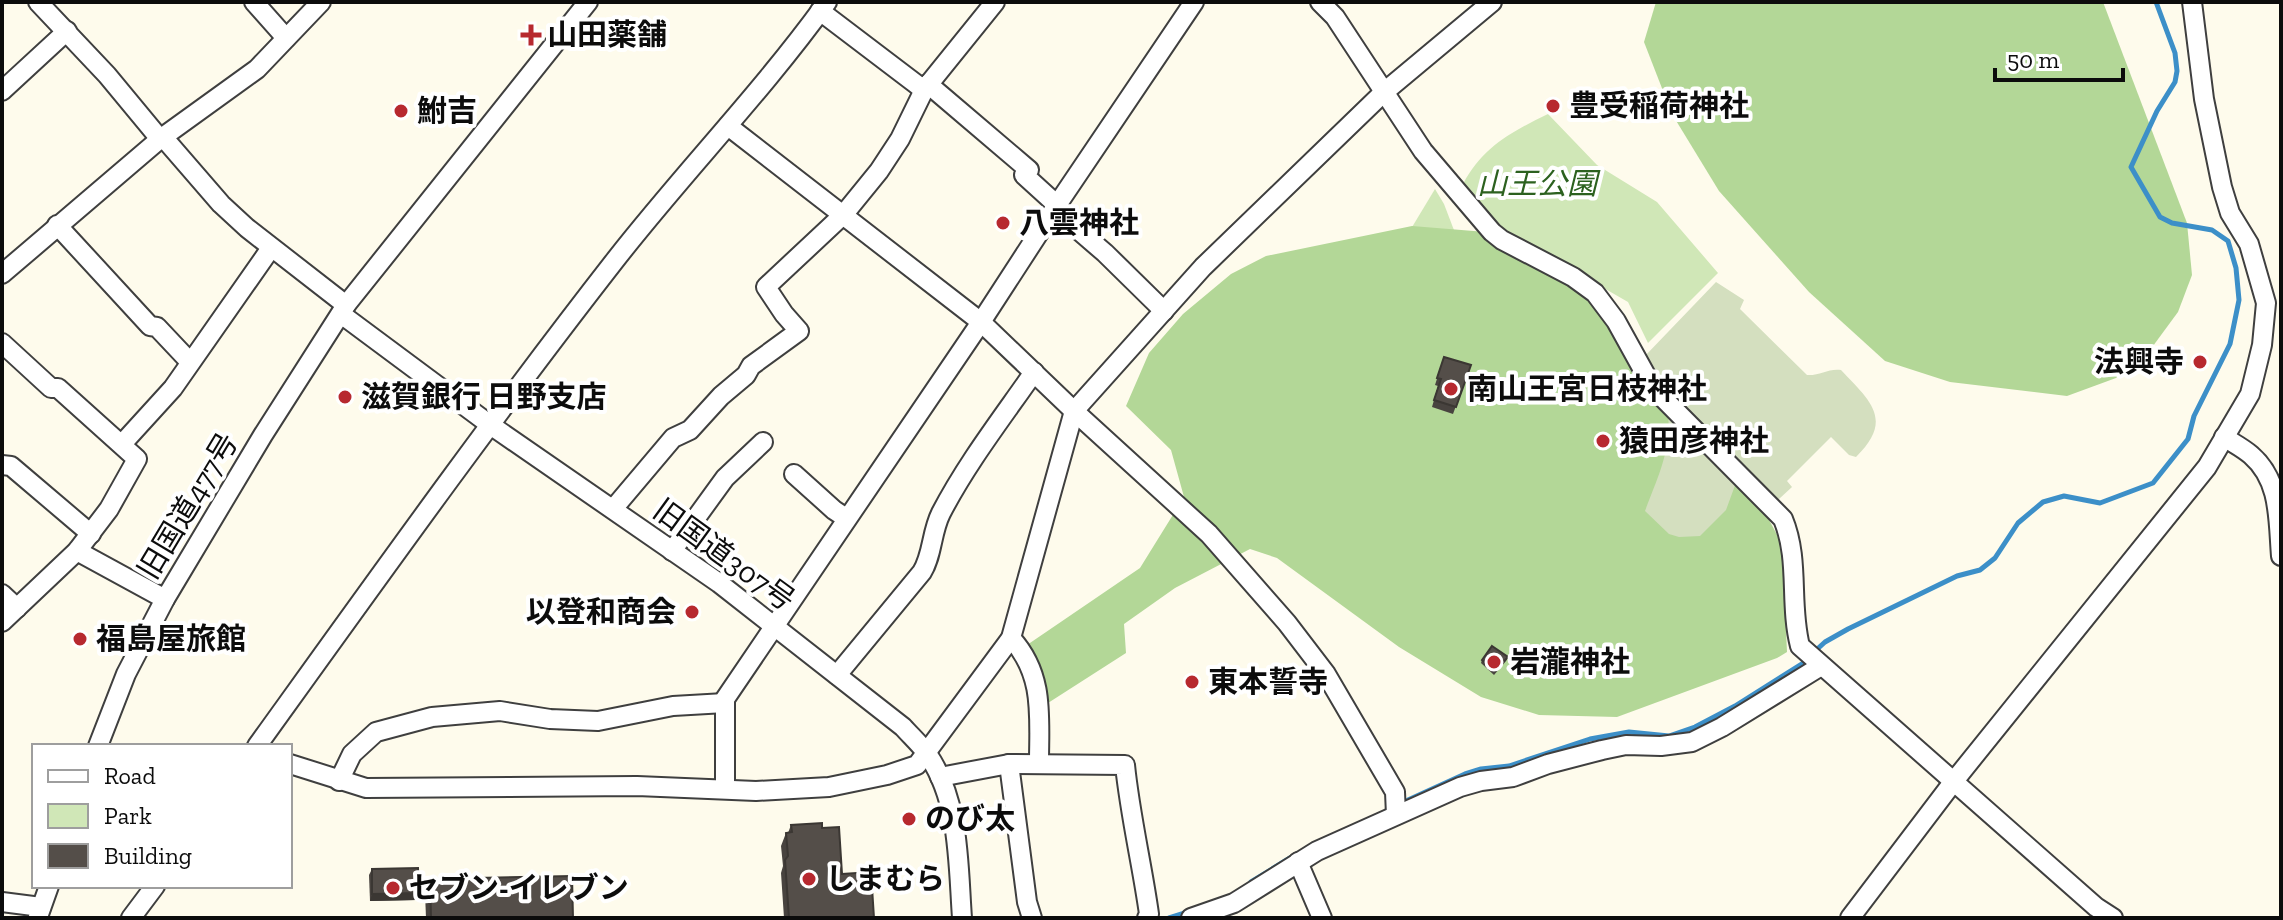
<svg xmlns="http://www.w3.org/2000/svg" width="2283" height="920" font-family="'Zilla Slab','Noto Sans JP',serif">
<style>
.green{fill:#d0e7b7}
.forest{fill:#b3d797}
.cemetery{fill:#d4dfbf}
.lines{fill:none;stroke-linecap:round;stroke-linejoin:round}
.stream{stroke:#3c8fc8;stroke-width:5}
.minor-casing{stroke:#3f3f3f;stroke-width:22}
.minor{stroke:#fff;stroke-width:18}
.wall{fill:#48433f}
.shaded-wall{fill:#3b3733}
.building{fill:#544e49;stroke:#3b3733;stroke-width:2}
.poi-dot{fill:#b7292f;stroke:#fff;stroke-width:3}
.labels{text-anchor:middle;stroke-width:8;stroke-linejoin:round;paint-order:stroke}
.poi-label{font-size:30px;font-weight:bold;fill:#0c0c0c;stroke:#fff;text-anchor:start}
.park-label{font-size:30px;font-style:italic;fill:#2c611f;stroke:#fff}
.street-label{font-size:30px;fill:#0c0c0c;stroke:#fff}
</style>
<rect width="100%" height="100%" fill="#fefbec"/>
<g class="green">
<path d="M1548,114L1597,165L1657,202L1718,273L1648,343L1628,302L1496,226L1463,184C1483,147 1511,132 1548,114Z"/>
<path d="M1435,189L1444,204L1465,259L1394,257Z"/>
</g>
<g class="forest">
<path d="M1656,2H2103L2187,223L2192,275L2178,312L2153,346L2116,378L2067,396L1950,382L1885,361L1809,292L1719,191L1672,114L1644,42Z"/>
<path d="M1412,226L1486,232L1502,248L1579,290L1604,313L1653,399L1768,518L1782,544L1787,652L1777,658L1617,717L1539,715L1481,697L1399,647L1277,558L1250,549L1175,588L1124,624L1126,653L1048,703L1027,645L1140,568L1184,497L1171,450L1126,406L1149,353L1183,314L1231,274L1266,256Z"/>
</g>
<g class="cemetery">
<path d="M1716,282L1744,300L1740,309L1807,375C1819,376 1829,368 1841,370C1869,400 1895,419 1856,457L1849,455L1831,437L1787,481L1792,487L1779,499L1771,497L1658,386L1644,357Z"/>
<path d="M1668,415L1737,480L1726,510L1700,536L1679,537L1669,534L1645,511C1657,479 1672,449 1668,415Z"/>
</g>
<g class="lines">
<g class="stream">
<path d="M1814,652L1825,642L1848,629L1957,576L1980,570L1995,558L2018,523L2043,502L2064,496L2100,503L2153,483L2188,439L2194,416L2230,344L2239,300L2236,268L2228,241L2212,230L2172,223L2160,217L2131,167L2157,111L2175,82L2177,71L2175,53L2156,2"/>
<path d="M1408,800L1465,774L1481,769L1509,766L1590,739L1629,732L1669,736L1695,727L1735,706L1808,660"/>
<path d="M1251,882L1290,858"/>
<path d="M1169,918L1188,912"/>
</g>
<g class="minor-casing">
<g id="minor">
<path d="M38,2L107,75L160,139"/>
<path d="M254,2L286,38"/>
<path d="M1320,2L1335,17L1423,151L1492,232L1502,240L1573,277L1595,293L1616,321L1653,388L1783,519C1800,560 1789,603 1800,646L2096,907L2113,918"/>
<path d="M820,11L924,90"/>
<path d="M928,84L1029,170L1024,175L1057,205"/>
<path d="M2,91L67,31"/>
<path d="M728,126L981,322L1074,411L1209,534L1287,623L1326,674L1395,792L1396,815"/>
<path d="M163,137L221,204L247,228L346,305"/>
<path d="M1054,209L1105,253L1164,311"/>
<path d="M57,225L150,326L157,327L190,362"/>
<path d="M2,274L160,139L257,69L321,2"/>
<path d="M341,314L489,424L719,583L903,727C911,736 921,745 928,755C960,802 958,863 962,918"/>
<path d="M2,343L51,388H58L137,459L109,509L77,551L2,622"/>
<path d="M2224,437C2233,443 2243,448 2251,455C2281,481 2278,520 2281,556"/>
<path d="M122,444L173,388L271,248"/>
<path d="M2,465L11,466L91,534"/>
<path d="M794,474L834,510L846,518"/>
<path d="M613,509L673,438L690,430L721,396L746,375L751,366L799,331L784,314L766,287L844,214L879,171L900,139L924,90L995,2"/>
<path d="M77,551L165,599"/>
<path d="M672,551L725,478L763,442"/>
<path d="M2,594L17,608"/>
<path d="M1011,638C1045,675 1039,717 1039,763"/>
<path d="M837,675L922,572C933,554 931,533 941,513C967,463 1002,418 1034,372"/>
<path d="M98,746L126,674L165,599L263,435L346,305L588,2"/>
<path d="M257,746C375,582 492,418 616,259C684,172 762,92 827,2"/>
<path d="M290,764L366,788L637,786L756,791L829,787L887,775L917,765L1011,638L1074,411L1203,267L1383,93L1492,2"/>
<path d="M1009,764L1027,902L1032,918"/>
<path d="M940,777L1009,764L1125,765C1130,815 1142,864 1149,914L1147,918"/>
<path d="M339,781L352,754L376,732L432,717L500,711L550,719L598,721L673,706L725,703"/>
<path d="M725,789V699L981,322L1057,205L1194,2"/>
<path d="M1298,862L1322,918"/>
<path d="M2,902L41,907"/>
<path d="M38,917L49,886"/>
<path d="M131,918L155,886"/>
<path d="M1191,918L1234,903L1317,851L1460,787L1481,781L1513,777L1548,764L1602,750L1626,745L1661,746L1692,742L1722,727L1821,666"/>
<path d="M1850,918L1954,781L2207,467L2250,394L2262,345L2266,303L2249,244L2230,213L2222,187L2204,99L2192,2"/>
</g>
</g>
<use href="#minor" class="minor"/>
</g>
<g class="wall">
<path d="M1444,357L1471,365L1453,414L1432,407L1438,386L1435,385Z"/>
<path d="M1508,657L1506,661L1494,675L1481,663L1482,660Z"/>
<path d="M791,825L822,828L842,874L874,918H784L781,873L783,866L781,846L786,833H788Z"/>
<path d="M372,869L419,893L416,900L370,901L369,875Z"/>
<path d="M430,879L573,918H426L425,893Z"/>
</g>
<path class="shaded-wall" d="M419,893L416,900L370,901L372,894Z"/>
<g class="building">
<path d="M1444,357L1471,365L1456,407L1434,400L1441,379L1437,378Z"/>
<path d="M1492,646L1508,657L1495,671L1482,660Z"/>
<path d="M822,823V828L839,827L842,874L871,872L874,918H789L785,860L788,856L786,833L792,832L791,825Z"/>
<path d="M418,868L419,893L372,894V869Z"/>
<path d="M572,876L573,918H431L430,879Z"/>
</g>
<g class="poi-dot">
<path d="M527 23h8v8h8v8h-8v8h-8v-8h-8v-8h8z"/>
<circle cx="1553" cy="106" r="8"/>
<circle cx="401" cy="111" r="8"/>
<circle cx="1003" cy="223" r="8"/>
<circle cx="2200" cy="362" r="8"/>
<circle cx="1451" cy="389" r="8"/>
<circle cx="345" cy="397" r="8"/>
<circle cx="1603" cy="441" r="8"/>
<circle cx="692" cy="612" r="8"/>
<circle cx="80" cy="639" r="8"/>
<circle cx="1494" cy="662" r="8"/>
<circle cx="1192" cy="682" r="8"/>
<circle cx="909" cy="819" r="8"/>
<circle cx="809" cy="879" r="8"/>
<circle cx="393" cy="888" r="8"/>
</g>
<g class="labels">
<g class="poi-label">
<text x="547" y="45">山田薬舗</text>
<text x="1569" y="116">豊受稲荷神社</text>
<text x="417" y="121">鮒吉</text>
<text x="1019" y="233">八雲神社</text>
<text x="2184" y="372" text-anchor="end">法興寺</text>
<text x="1467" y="399">南山王宮日枝神社</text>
<text x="361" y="407">滋賀銀行 日野支店</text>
<text x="1619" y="451">猿田彦神社</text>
<text x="676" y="622" text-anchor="end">以登和商会</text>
<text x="96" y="649">福島屋旅館</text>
<text x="1510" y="672">岩瀧神社</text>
<text x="1208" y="692">東本誓寺</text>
<text x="925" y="829">のび太</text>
<text x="825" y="889">しまむら</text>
<text x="409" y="898">セブン-イレブン</text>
</g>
<g class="park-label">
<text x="1537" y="194">山王公園</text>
</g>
<g class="street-label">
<text transform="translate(188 506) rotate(-59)" y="10">旧国道477号</text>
<text transform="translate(724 555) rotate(36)" y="10">旧国道307号</text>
</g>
</g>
<rect width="2283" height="920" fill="none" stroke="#0c0c0c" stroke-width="8"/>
<rect x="32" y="744" width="260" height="144" fill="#ffffff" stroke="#9e9e9e" stroke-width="2"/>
<rect x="48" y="770" width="40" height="12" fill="#ffffff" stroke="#9e9e9e" stroke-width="2"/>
<text x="104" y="784" font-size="24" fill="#0c0c0c">Road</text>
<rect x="48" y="804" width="40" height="24" fill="#d0e7b7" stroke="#9e9e9e" stroke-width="2"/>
<text x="104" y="824" font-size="24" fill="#0c0c0c">Park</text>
<rect x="48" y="844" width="40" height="24" fill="#544e49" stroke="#9e9e9e" stroke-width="2"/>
<text x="104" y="864" font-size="24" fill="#0c0c0c">Building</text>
<path d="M1995 68v12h128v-12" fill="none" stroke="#0c0c0c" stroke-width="4"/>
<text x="2007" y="68" font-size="24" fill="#0c0c0c" stroke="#ffffff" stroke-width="6" paint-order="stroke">50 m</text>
</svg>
